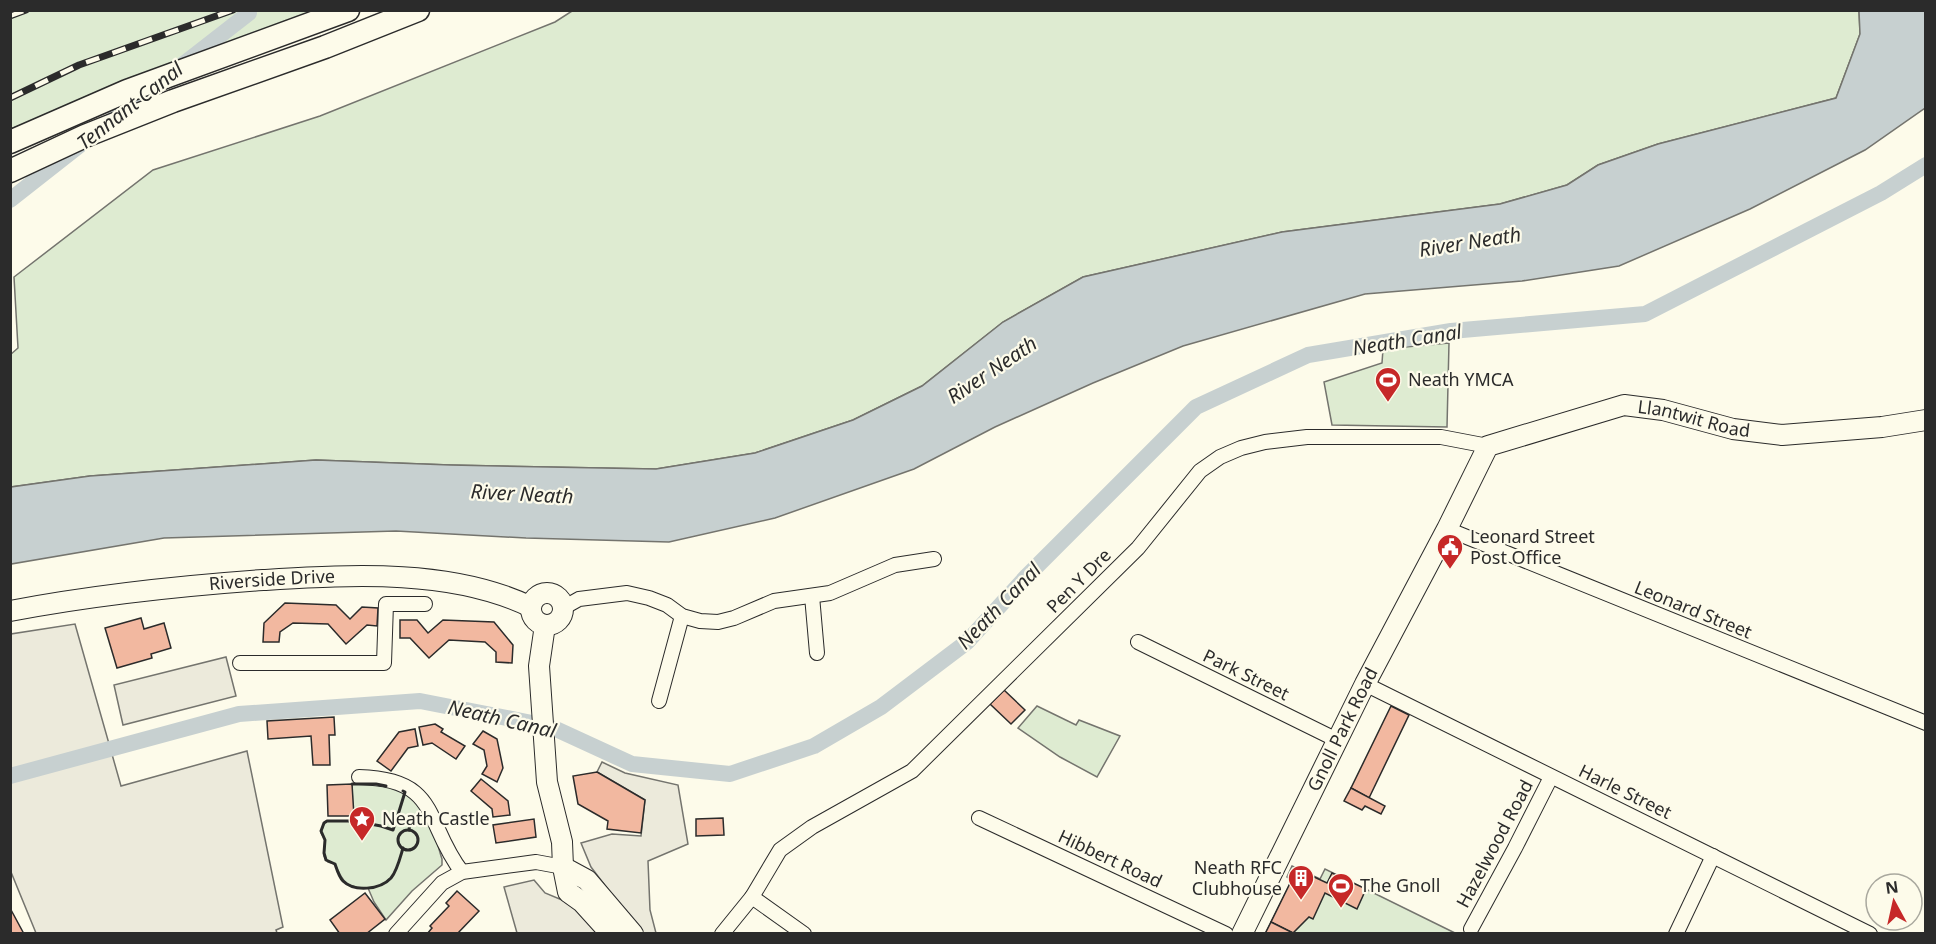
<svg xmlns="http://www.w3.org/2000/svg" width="1936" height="944" font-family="'Noto Sans',sans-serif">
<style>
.green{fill:#deebd1;stroke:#74746e;stroke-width:1.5}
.parking{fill:#eceadb;stroke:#74746e;stroke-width:1.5}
.water{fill:#c7d0d0;stroke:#74746e;stroke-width:1.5}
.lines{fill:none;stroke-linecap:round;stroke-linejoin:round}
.canal{stroke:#c7d0d0;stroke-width:16}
.building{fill:#f2b8a0;stroke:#2b2b2b;stroke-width:1.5}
.minor-casing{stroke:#2b2b2b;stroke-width:16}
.secondary-casing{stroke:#2b2b2b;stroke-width:22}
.trunk-casing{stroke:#2b2b2b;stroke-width:25}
.minor{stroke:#fdfbea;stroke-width:14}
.secondary{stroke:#fdfbea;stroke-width:20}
.trunk{stroke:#fdfbea;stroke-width:22}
.rail-casing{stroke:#2b2b2b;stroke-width:7}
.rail{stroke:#fdfbea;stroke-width:4.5;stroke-dasharray:14;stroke-linecap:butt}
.wall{stroke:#2b2b2b;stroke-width:3}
.labels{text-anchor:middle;stroke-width:4.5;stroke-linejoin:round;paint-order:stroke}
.poi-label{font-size:18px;fill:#2b2b2b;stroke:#fdfbea;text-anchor:start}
.street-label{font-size:18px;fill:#2b2b2b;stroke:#fdfbea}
.water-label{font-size:20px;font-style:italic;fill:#2b2b2b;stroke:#fdfbea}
</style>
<rect width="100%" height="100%" fill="#fdfbea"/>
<g class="green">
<path d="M28,10L319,11L11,129V17Z"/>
<path d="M572,11H1859L1860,34L1836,98L1658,144L1598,165L1567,185L1500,204L1282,232L1083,277L1003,322L922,386L853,420L755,453L656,469L450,465L316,460L90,476L11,487L10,355L18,348L14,277L153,170L320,116L555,22Z"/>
<path d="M1449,343L1447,427L1332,425L1324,382L1382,363L1383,349Z"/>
<path d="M1037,706L1076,725L1079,720L1120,736L1097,777L1060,757L1018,728Z"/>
<path d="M352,784C376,784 406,785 422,806C432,818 437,844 442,859V865L412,891L386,920L374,902L368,888C347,888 343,883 335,864L328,862L324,856L325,840L321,833L324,823L327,821H353Z"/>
<path d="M1292,866L1320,879L1325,869L1455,933L1265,934L1292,880L1287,877Z"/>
</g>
<g class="parking">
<path d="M75,624L121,786L247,751L283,927L276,930L277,933H36L11,872V634Z"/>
<path d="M226,657L236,696L123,725L114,685Z"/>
<path d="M602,762L625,773L678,785L688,844L648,861L650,910L656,933H641L591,867L581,843L612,834L641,836L645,800L597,772Z"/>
<path d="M534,880L545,893L574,905L600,933H517L504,887Z"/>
</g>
<path class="water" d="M1859,11H1925V108L1865,150L1750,209L1619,266L1522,281L1365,294L1183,346L1093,383L995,427L914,469L775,518L669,542L526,538L396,531L164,538L11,564V487L90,476L316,460L450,465L656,469L755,453L853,420L922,386L1003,322L1083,277L1282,232L1500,204L1567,185L1598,165L1658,144L1836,98L1860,34Z"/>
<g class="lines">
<g class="canal">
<path d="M181,66L249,13"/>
<path d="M112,120L158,84"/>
<path d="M10,200L80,145"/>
<path d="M10,776L239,714L420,701L527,722L558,730L632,764L730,774L814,746L881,707L967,642L1026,577L1196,407L1308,355L1451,331L1645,314L1881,193L1926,165"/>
</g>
</g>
<g class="building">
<path d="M285,603L336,605L350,619L362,607L378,608L377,626L367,625L346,644L328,624L293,623L280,632L279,642H263L264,623Z"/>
<path d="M141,618L144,629L164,623L171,648L151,654L152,658L117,668L105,628Z"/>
<path d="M400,620H417L428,633L443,620L494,622L513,645L512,663L496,662V652L485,642L449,640L429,658L410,638H400Z"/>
<path d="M1004,690L1025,710L1011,724L990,704Z"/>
<path d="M1391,706L1409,715L1369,798L1351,788Z"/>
<path d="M334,717L335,735H329L330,765H313L311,736L268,739L267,721Z"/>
<path d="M435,724L443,729L441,732L465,746L456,759L432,743L423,745L419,727Z"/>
<path d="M415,729L418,746L408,748L391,771L377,761L399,732Z"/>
<path d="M483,731L497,739L503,768L497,782L482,774L487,766L484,750L473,744Z"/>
<path d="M597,772L645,800L641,833L607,829L608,821L578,804L573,776Z"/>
<path d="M481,779L508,801L510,815L493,817L492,809L471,791Z"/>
<path d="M352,784L354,816H328L327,785Z"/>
<path d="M1351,788L1385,806L1381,814L1365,806L1362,810L1344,801Z"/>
<path d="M723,818L724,835L696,836V819Z"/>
<path d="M534,819L536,837L496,843L493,825Z"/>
<path d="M1297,869L1327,883L1332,873L1366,889L1357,909L1325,893L1313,919L1309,917L1293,933L1271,922Z"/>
<path d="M457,891L479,911L457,934H427L432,928L430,926L449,906L446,903Z"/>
<path d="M365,893L385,919L366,934H340L330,920Z"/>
<path d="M10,908L24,934H10Z"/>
<path d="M1271,922L1293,933V934H1265Z"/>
</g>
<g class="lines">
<g class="minor-casing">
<g id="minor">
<path d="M1447,529L1926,723"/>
<path d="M812,596L817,653"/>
<path d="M563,608L579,599L627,593L649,598L667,605L682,616L700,621L718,622L734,618L774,601L830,593L895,565L934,559"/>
<path d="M1138,642L1337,740"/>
<path d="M240,663H384L386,604H425"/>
<path d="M1365,684L1870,934"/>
<path d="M659,701L682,616"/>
<path d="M359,777C441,779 424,823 462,872"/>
<path d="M979,818L1226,934"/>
<path d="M752,897L804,934"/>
<path d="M1471,929L1515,848L1551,777"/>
<path d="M396,934L442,883L462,872L536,862L563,867"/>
<path d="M722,934L752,897L780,850L812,827L912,771L1138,548L1200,471L1220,457L1241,448L1265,442L1307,437H1441L1488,446"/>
<path d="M1676,934L1713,856"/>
</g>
</g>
<g class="secondary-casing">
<g id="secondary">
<circle cx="547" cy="609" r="16"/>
<path id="s1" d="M10,611C94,595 178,586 263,580C349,575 451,568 531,607"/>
<path d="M545,625L539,666L547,782L562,842L563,867L568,892L582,902L611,934"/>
<path d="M563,867L587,880L633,934"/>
<path id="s2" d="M1242,934L1365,684L1447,529L1488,446L1624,405L1663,410L1733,429L1782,435L1882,427L1926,420"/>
</g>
</g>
<g class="trunk-casing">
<g id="trunk">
<path d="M10,142L127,91L348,10"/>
<path d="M10,171L85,136L173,101L325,47L418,10"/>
</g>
</g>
<use href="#minor" class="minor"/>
<use href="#secondary" class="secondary"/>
<use href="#trunk" class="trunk"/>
<g class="rail-casing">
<g id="rail">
<path d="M10,16L26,10"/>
<path d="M10,98L79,65L233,10"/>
</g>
</g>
<use href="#rail" class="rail"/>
<g class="wall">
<path d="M352,784H376L386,786"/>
<path d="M403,791L405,792L397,818L410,823L409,830"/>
<path d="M354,816V821H327L324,823L321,831L325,840L324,853L326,860L335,864C337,870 339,877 343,881C354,892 380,890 391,878C397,871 400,858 403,848"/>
<path d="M354,821L381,826L393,830L397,818"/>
<circle cx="408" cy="840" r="10"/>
</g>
</g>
<defs>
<g id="stadium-pin" transform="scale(1.35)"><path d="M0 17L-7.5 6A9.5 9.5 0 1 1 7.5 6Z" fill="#c62828" stroke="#fdfbea"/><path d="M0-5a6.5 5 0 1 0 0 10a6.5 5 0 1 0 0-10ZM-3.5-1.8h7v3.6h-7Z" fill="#fff"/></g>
<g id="civic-pin" transform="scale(1.35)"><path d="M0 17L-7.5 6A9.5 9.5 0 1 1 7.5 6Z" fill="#c62828" stroke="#fdfbea"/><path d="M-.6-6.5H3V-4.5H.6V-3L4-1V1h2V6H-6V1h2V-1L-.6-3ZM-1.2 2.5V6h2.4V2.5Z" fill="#fff"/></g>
<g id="sight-pin" transform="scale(1.35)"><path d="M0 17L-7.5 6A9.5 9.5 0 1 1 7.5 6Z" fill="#c62828" stroke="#fdfbea"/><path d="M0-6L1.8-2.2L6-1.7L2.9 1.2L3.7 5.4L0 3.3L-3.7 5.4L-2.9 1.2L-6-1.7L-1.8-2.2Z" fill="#fff"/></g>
<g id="building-pin" transform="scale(1.35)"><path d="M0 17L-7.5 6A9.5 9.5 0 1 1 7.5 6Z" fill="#c62828" stroke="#fdfbea"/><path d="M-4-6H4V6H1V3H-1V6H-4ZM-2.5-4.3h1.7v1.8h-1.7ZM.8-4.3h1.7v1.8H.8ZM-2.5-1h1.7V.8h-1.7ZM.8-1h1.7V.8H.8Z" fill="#fff"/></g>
</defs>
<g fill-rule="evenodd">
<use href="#stadium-pin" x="1388" y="380"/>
<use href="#civic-pin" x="1450" y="547"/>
<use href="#sight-pin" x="362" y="819"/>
<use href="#building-pin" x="1301" y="878"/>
<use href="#stadium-pin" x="1341" y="886"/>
</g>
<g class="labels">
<g class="poi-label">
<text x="1408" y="386">Neath YMCA</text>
<text x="1470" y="543">Leonard Street<tspan x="1470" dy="21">Post Office</tspan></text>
<text x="382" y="825">Neath Castle</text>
<text x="1282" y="874" text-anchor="end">Neath RFC<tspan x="1282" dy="21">Clubhouse</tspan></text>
<text x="1360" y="892">The Gnoll</text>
</g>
<g class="street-label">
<text dy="6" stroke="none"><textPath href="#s2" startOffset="760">Llantwit Road</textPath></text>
<text dy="6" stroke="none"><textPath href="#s1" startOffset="264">Riverside Drive</textPath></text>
<text transform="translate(1079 581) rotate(-45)" y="6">Pen Y Dre</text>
<text transform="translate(1693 610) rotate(22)" y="6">Leonard Street</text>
<text transform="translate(1246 675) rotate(26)" y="6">Park Street</text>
<text dy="6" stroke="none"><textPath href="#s2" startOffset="228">Gnoll Park Road</textPath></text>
<text transform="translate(1625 792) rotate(26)" y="6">Harle Street</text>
<text transform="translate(1495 844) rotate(-62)" y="6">Hazelwood Road</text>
<text transform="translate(1110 859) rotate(25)" y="6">Hibbert Road</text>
</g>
<g class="water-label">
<text transform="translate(130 106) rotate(-38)" y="7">Tennant Canal</text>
<text transform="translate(1470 242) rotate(-9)" y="7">River Neath</text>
<text transform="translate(1407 340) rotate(-9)" y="7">Neath Canal</text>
<text transform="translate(992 370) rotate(-34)" y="7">River Neath</text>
<text transform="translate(522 494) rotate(3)" y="7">River Neath</text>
<text transform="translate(999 606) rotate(-46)" y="7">Neath Canal</text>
<text transform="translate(502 719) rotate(13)" y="7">Neath Canal</text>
</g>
</g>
<rect width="1936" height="944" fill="none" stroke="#2b2b2b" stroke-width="24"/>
<g transform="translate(1894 902) rotate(352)"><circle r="28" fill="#fdfbea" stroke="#a9a89e" stroke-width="1.5"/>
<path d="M0-4.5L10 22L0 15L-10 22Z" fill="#c62828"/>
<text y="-9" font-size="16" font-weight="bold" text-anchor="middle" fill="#2b2b2b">N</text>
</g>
</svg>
